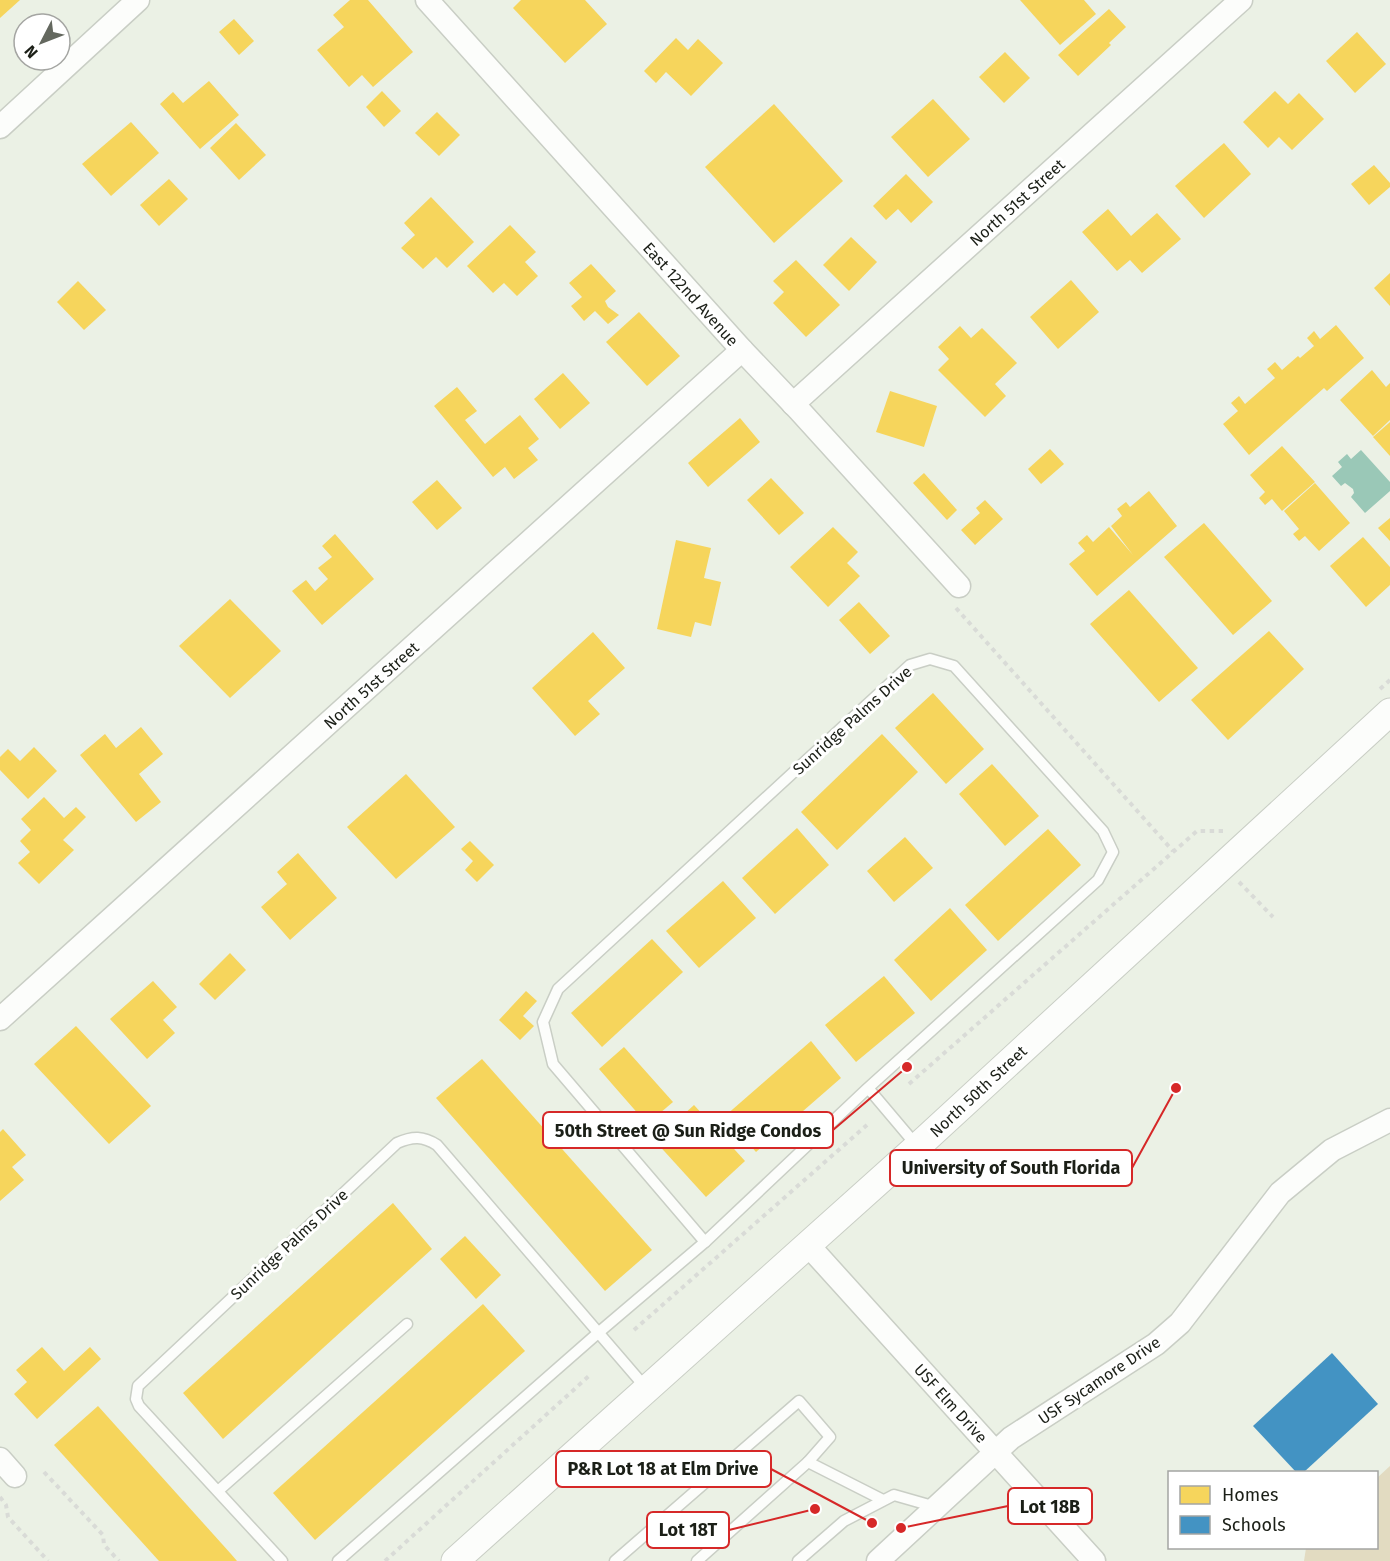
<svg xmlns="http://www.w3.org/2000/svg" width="1390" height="1561" font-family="'Fira Sans',sans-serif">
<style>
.green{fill:#e2dbc1}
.water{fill:#9ac8b7}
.homes{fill:#f6d55c}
.schools{fill:#4393c3}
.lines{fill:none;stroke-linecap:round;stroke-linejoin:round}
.service-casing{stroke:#c9cec5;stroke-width:13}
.minor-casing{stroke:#c9cec5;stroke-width:25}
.tertiary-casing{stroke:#c9cec5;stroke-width:29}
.path{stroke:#d9dbd7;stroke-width:4;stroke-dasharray:4.5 4.5;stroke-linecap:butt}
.service{stroke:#fcfdfb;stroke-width:10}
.minor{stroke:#fcfdfb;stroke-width:22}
.tertiary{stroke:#fcfdfb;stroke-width:27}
.labels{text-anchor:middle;stroke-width:6;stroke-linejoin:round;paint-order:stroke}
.street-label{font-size:16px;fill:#1b1f17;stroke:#fff}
.leader{fill:none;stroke:#d62828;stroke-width:2}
.callout-dot{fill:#d62828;stroke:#fff;stroke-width:2}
.callout{fill:#fff;stroke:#d62828;stroke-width:2}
.callout-label{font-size:18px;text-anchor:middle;font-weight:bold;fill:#1b1f17}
</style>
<rect width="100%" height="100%" fill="#ebf1e5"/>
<path class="green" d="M1390,1466V1561H1304L1306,1548H1376L1377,1478Z"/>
<path class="water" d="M1361,450L1390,482V491L1365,513L1351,497L1354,493L1353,489L1345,483L1341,486L1332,476L1342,467L1338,462L1347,454L1351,459Z"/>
<g class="homes">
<path d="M0,0H20L0,18Z"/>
<path d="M350,0H368L413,52L373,87L362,75L349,87L317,50L344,27L333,15Z"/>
<path d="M521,0H585L607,24L565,63L513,8Z"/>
<path d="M1020,0H1084L1096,14L1060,45Z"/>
<path d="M1109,9L1126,27L1109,43L1111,45L1078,76L1058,55Z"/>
<path d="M234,19L254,41L239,55L219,32Z"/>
<path d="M1357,32L1386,64L1355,93L1326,61Z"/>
<path d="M676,38L688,50L698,39L723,63L691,96L666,72L656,83L644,71Z"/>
<path d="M1005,52L1030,78L1004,103L979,77Z"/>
<path d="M209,81L239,115L200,149L160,104L173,92L183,103Z"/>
<path d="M382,91L401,111L384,127L366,107Z"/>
<path d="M1275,91L1288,104L1299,93L1324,119L1292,150L1279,137L1268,148L1243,122Z"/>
<path d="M933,99L970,139L928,177L891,137Z"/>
<path d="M774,104L843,181L774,243L705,167Z"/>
<path d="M437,112L460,135L439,156L415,133Z"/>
<path d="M131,122L159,153L111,196L82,164Z"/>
<path d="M236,123L266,155L239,180L210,148Z"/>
<path d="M1224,143L1251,174L1204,218L1175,186Z"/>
<path d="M1374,165L1390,183V187L1369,205L1351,184Z"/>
<path d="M906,174L933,202L911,223L898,209L886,220L873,206Z"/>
<path d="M169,179L188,199L159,226L140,205Z"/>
<path d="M431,197L474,242L447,268L436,257L423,269L401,248L415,235L404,223Z"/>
<path d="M1108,209L1131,236L1157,213L1181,239L1142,273L1130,260L1117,271L1082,232Z"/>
<path d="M510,225L536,252L525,262L538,276L517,296L504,283L493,293L467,266Z"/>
<path d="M851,237L877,262L849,291L823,265Z"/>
<path d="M796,260L840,305L806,337L773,303L784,292L773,281Z"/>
<path d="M591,264L616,291L605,301L608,307L619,315L608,324L595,311L584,321L571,306L582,297L569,283Z"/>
<path d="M1390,273V306L1374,288Z"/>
<path d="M1071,280L1099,312L1058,349L1030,317Z"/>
<path d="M78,281L106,310L84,330L57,302Z"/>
<path d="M639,312L680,356L647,386L606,342Z"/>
<path d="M1336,325L1364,358L1327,391L1324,388L1249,455L1223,424L1238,411L1231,403L1239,396L1245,404L1275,378L1267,369L1275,362L1282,370L1298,356L1300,358L1314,346L1307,338L1314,331L1320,339Z"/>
<path d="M960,326L971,338L982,328L1017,363L995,384L1006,396L985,417L938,370L949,359L938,347Z"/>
<path d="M1372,370L1386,387L1390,383V420L1373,436L1340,400Z"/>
<path d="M563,373L590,403L560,429L534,399Z"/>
<path d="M457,387L477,411L465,420L485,444L520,415L539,439L528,448L538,460L514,479L505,467L493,477L434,406Z"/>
<path d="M890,391L937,406L924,447L876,432Z"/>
<path d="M740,418L760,442L708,487L688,463Z"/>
<path d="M1390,422V456L1373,437Z"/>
<path d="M1282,446L1315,482L1282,511L1272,499L1265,505L1259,498L1265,492L1250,475Z"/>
<path d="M1050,449L1064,464L1041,484L1028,469Z"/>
<path d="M924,473L957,510L947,520L913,483Z"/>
<path d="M771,478L804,513L779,535L747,500Z"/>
<path d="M437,480L462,508L437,530L412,502Z"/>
<path d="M1315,483L1350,523L1319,551L1305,536L1299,541L1293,534L1299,529L1284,511Z"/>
<path d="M1149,491L1177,526L1097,596L1069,564L1085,551L1078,543L1087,535L1093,542L1109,527L1133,555L1111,526L1122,516L1117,509L1126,502L1130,507Z"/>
<path d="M985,500L1003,519L975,545L961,530L980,513L976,508Z"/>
<path d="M1390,518V541L1378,528Z"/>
<path d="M1204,523L1272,601L1233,635L1164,557Z"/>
<path d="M833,527L858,552L847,563L860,576L828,607L790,567Z"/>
<path d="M335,534L374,579L322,625L292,591L306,580L315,591L328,579L318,568L332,557L322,546Z"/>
<path d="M1363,537L1390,567V585L1366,607L1330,566Z"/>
<path d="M676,540L711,548L704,578L721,582L711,626L695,622L691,637L657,629Z"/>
<path d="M1129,590L1198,668L1159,702L1090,624Z"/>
<path d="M230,599L281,651L230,698L179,646Z"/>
<path d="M859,602L890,636L870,654L839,620Z"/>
<path d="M1269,631L1304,669L1228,740L1191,700Z"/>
<path d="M593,632L625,668L588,701L600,714L575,736L532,688Z"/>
<path d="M933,693L984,749L946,784L895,728Z"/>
<path d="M141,727L163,754L139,774L161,802L136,822L80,755L105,734L116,748Z"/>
<path d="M882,734L918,772L837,850L801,812Z"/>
<path d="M34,747L57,771L28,799L0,770V757L8,749L20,761Z"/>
<path d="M992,764L1039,816L1005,846L959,794Z"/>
<path d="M406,774L455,827L396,879L347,827Z"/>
<path d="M44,797L64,818L76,807L86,817L63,840L74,850L39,884L18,863L30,852L20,841L31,830L21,819Z"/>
<path d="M797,828L829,865L775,914L742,878Z"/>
<path d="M1048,829L1081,865L998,941L965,905Z"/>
<path d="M905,837L933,868L894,902L867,871Z"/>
<path d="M470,841L494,865L477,882L465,870L473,861L461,849Z"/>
<path d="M298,853L337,898L290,940L261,907L287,884L277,872Z"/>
<path d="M723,881L756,918L699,968L666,931Z"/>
<path d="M950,908L987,950L931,1001L894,960Z"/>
<path d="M652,939L683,972L602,1047L571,1013Z"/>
<path d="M230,953L246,970L215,1000L199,984Z"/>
<path d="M884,976L915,1013L856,1062L825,1025Z"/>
<path d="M153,981L177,1007L163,1020L175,1033L147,1059L110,1019Z"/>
<path d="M526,991L537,1001L523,1016L534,1026L520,1040L499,1020Z"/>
<path d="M76,1026L151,1106L109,1144L34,1064Z"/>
<path d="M811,1041L841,1078L756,1152L725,1116Z"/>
<path d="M624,1047L673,1102L647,1124L599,1069Z"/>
<path d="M482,1059L652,1250L605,1291L436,1098Z"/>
<path d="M694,1105L745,1161L706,1197L655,1141Z"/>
<path d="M3,1129L26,1155L12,1167L24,1180L0,1201V1132Z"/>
<path d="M393,1203L432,1249L223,1439L183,1393Z"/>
<path d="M465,1236L501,1275L476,1299L440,1259Z"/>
<path d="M483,1304L525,1351L315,1540L273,1493Z"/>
<path d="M42,1347L64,1371L90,1347L101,1359L37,1419L14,1394L27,1382L16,1370Z"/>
<path d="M98,1406L231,1554L237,1561H159L54,1445Z"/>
</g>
<path class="schools" d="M1332,1353L1378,1404L1304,1472H1296L1253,1426Z"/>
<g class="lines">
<g class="service-casing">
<g id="service">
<path d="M868,1088L705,1242L553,1064L543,1022L558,989L910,665L930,659L954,666L1103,831L1113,852L1098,880L868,1088L917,1146"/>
<path d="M218,1491L407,1324"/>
<path d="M282,1561L139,1406L136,1399L138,1386L397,1143C413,1136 423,1136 437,1145L646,1388"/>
<path d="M338,1561L598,1333L705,1242"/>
<path d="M615,1561L799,1401L830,1437L808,1462L883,1500"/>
<path d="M697,1561L808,1462"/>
<path d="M798,1561L844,1521L894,1495L936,1507"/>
</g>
</g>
<g class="minor-casing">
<g id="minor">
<path d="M427,0L742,350L799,410L959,586"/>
<path d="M0,127L138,0"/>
<path d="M793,404L1241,0"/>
<path d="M0,1019L742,350"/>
<path d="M808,1245L1094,1561"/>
<path d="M0,1459L15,1476"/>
<path d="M878,1561L1011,1438L1156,1344L1180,1323L1280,1193L1332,1150L1390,1120"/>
</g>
</g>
<g class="tertiary-casing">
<path id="tertiary" d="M455,1561L917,1147L1390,712"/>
</g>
<g class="path">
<path d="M956,608L1173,851"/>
<path d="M1380,689L1390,680"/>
<path d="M1239,882L1273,917"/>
<path d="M909,1084L1197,831H1223"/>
<path d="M634,1330L867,1125"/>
<path d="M44,1472L103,1535L104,1545L119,1561"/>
<path d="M0,1497L6,1505L8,1517L48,1561"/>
<path d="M385,1561L590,1375"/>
</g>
<use href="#service" class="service"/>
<use href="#minor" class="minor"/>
<use href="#tertiary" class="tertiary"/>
</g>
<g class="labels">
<g class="street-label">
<text transform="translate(1017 202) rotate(-42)" y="6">North 51st Street</text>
<text transform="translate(691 294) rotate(48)" y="6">East 122nd Avenue</text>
<text transform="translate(371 685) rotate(-42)" y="6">North 51st Street</text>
<text transform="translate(852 720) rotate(-42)" y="6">Sunridge Palms Drive</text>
<text transform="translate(978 1091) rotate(-43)" y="6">North 50th Street</text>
<text transform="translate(289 1244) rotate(-43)" y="6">Sunridge Palms Drive</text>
<text transform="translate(1099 1380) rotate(-34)" y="6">USF Sycamore Drive</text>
<text transform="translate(951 1403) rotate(48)" y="6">USF Elm Drive</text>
</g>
</g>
<path class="leader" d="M907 1067L833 1130M1176 1088L1132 1168M872 1523L771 1469M901 1528L1008 1506M815 1509L729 1530"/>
<g class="callout-dot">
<circle cx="907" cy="1067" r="6"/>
<circle cx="1176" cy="1088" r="6"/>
<circle cx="872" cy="1523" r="6"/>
<circle cx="901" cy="1528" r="6"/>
<circle cx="815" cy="1509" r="6"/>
</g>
<g class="callout">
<rect x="543" y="1112" width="290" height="36" rx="6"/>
<rect x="890" y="1150" width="242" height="36" rx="6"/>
<rect x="556" y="1451" width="215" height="36" rx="6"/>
<rect x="1008" y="1488" width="84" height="36" rx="6"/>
<rect x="647" y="1512" width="82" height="36" rx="6"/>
</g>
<g class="callout-label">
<text x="688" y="1137">50th Street @ Sun Ridge Condos</text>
<text x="1011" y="1174">University of South Florida</text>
<text x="663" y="1475">P&amp;R Lot 18 at Elm Drive</text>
<text x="1050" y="1513">Lot 18B</text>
<text x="688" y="1536">Lot 18T</text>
</g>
<rect x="1168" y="1471" width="210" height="78" fill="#ffffff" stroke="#a4a5a2" stroke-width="1.5"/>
<rect x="1180" y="1486" width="30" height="18" fill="#f6d55c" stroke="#a4a5a2" stroke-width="1.5"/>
<text x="1222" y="1501" font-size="18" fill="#1b1f17">Homes</text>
<rect x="1180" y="1516" width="30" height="18" fill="#4393c3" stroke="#a4a5a2" stroke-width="1.5"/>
<text x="1222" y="1531" font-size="18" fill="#1b1f17">Schools</text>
<g transform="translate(42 42) rotate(228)"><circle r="28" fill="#ffffff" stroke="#a4a5a2" stroke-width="1.5"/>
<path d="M0-4.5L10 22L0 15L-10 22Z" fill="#64685f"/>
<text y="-9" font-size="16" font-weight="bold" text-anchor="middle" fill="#1b1f17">N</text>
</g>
</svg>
